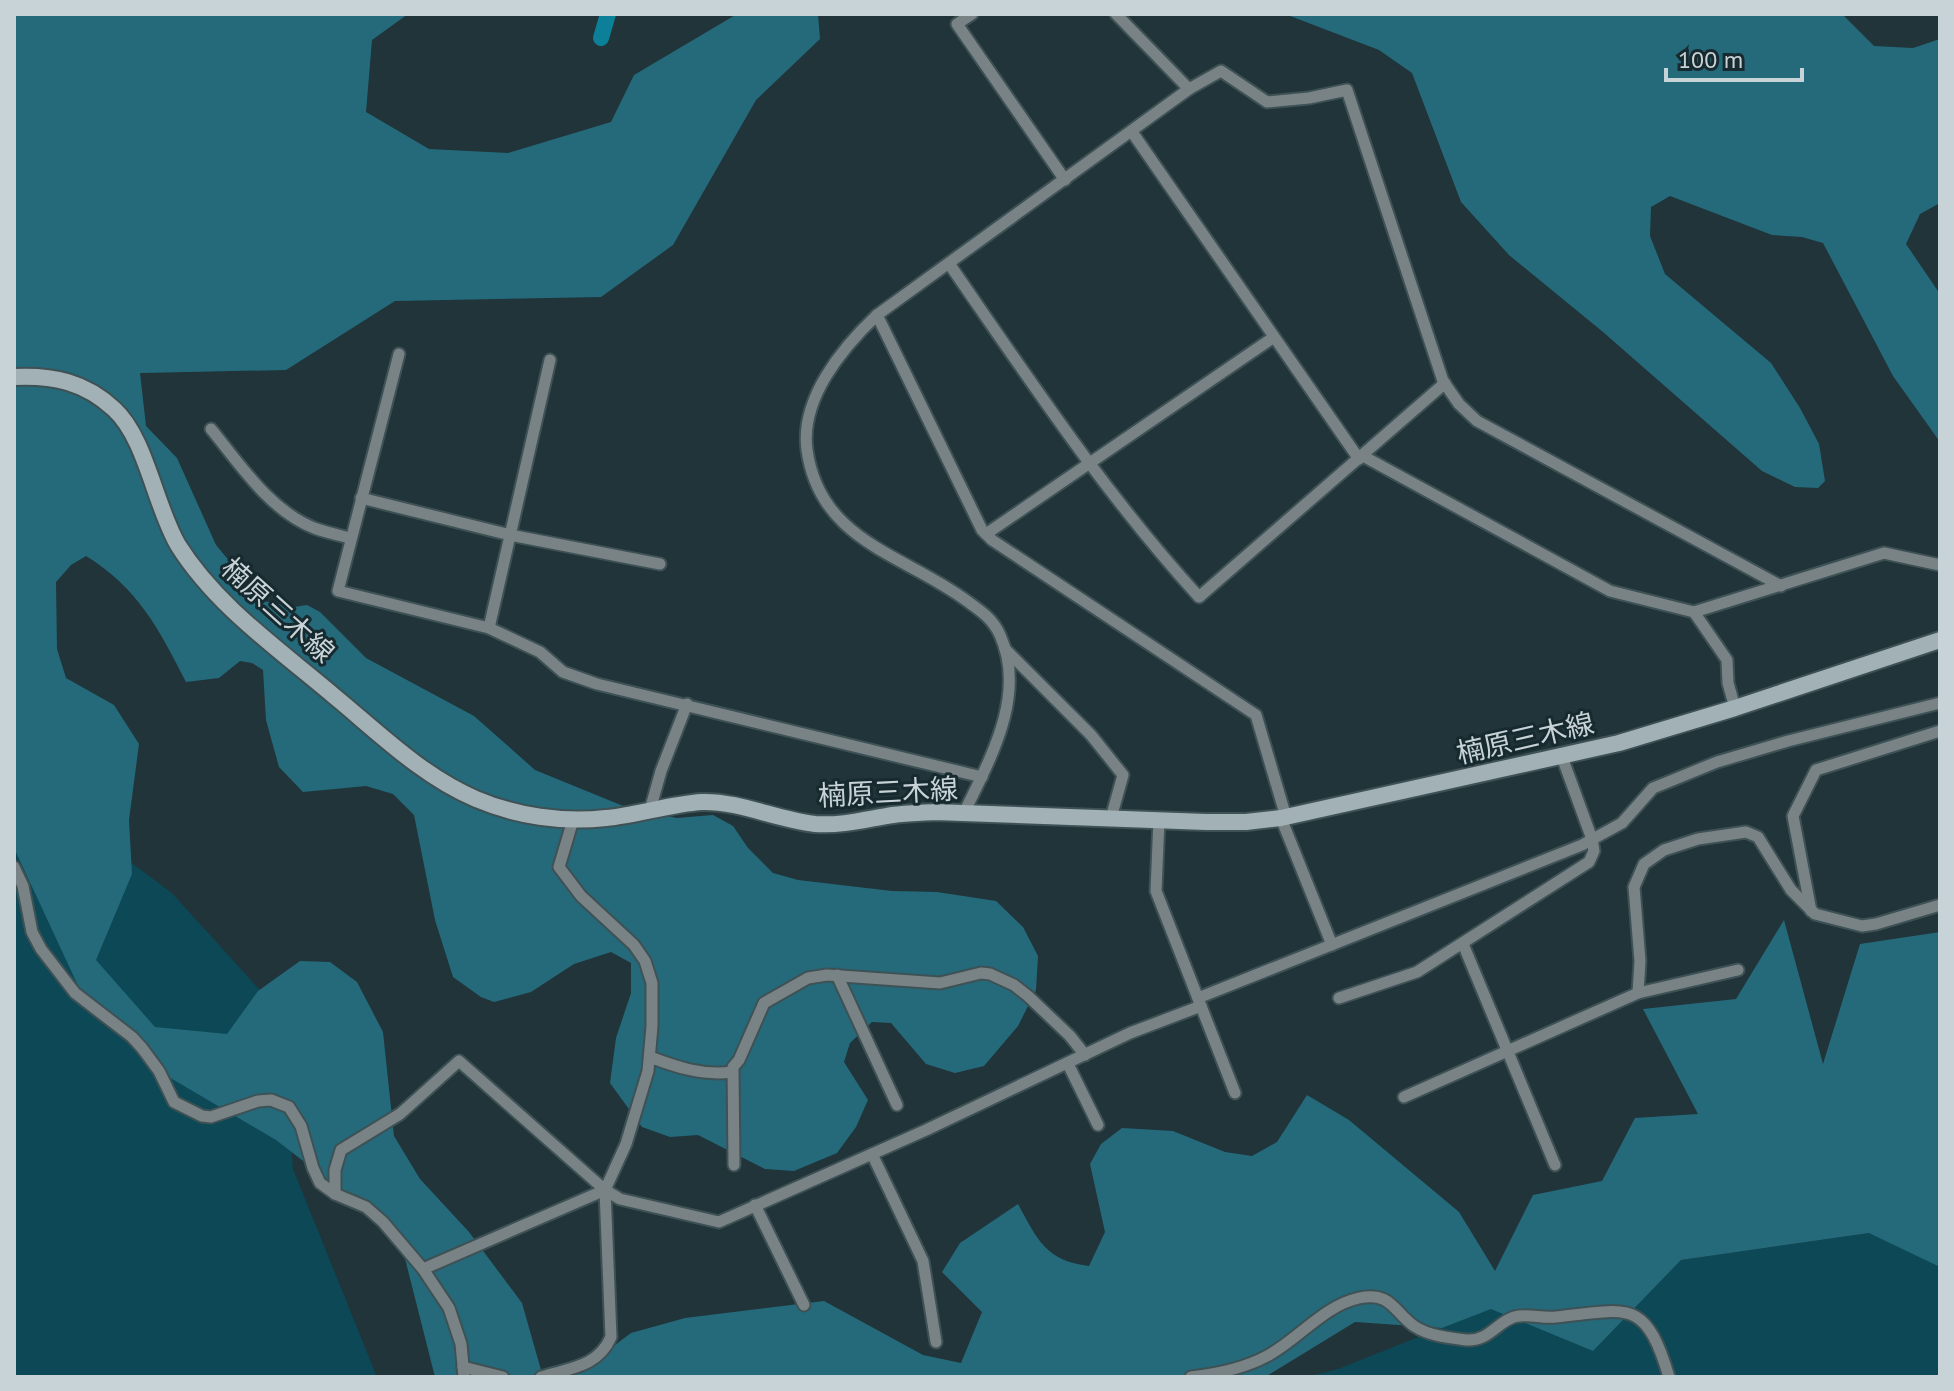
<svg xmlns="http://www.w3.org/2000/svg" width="1954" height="1391" font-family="'PT Sans','Noto Sans JP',sans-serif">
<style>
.green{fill:#0c4855}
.forest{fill:#256a7b}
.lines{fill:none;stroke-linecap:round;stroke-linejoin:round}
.river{stroke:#0c8098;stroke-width:16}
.street-casing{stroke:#3e5155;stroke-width:15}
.secondary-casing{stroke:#3e5155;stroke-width:20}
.street{stroke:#798386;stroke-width:11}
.secondary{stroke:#a2b1b6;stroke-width:16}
.labels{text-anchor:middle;stroke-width:6;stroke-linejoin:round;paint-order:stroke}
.street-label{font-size:28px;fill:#c8d3d7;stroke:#172a2f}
</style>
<rect width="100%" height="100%" fill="#203439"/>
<g class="green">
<path d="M14,704L38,794L172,893L279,1011L293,1169L377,1377H14Z"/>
<path d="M1940,1226V1377H1306L1338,1369L1491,1308L1593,1351L1681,1260L1869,1233Z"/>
</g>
<g class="forest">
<path d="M14,14H408L372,40L366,112L429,149L508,153L611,122L634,75L737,14H818L820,39L756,100L673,245L601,297L395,301L286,370L140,373L146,426L177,458L216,545L263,601L294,607L307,605L320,612L366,658L474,716L535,770L633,810L677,818L713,815L733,826L748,848L773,873L798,880L892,891L937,892L996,901L1023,927L1038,956L1036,990L1018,1026L984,1066L955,1073L926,1064L891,1023L872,1022L850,1043L844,1062L868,1100L856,1127L837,1153L794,1171L765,1169L698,1135L670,1137L642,1127L610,1083L616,1038L631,993V963L611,952L574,964L531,992L494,1002L481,997L453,977L435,920L414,815L393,794L366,786L303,792L279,767L266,720L263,670L252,663L240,661L219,678L186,682C159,629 138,588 86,556L71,565L56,582L57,649L66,678L114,705L139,744L129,820L132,874L96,960L155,1027L227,1034L258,991L300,961L330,962L357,982L383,1032L394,1136L420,1179L469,1232L522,1303L543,1377H435L399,1235L276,1140L150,1066L81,992L14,848Z"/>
<path d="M1285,14H1842L1874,46L1913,48L1940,39V203L1920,214L1906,244L1940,294V442L1893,376L1823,243L1802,237L1772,235L1670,196L1651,207L1650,236L1665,274L1771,363L1800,408L1819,444L1825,481L1818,488L1795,487L1762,471L1603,332L1509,255L1461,202L1412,73L1379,50Z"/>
<path d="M1784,920L1823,1064L1860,944L1940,932V1267L1869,1233L1681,1260L1593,1351L1491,1309L1442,1328L1355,1322L1265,1377H572L631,1333L685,1318L824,1301L923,1355L961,1363L982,1312L942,1272L960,1243L1018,1204C1037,1239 1046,1261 1089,1266L1105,1232L1090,1164L1101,1144L1122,1128L1173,1131L1225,1152L1252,1156L1277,1142L1307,1095L1349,1120L1459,1212L1495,1271L1533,1195L1602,1181L1635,1118L1698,1114L1643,1009L1736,999Z"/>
</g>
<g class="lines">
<path class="river" d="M601,38L608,14"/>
<g class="street-casing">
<g id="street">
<path d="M972,14L957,24L1065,180"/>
<path d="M1116,14L1189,89"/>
<path d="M1132,132L1359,459"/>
<path d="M950,265C1029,379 1105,494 1199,597L1445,383"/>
<path d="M877,315L982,530L992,540L1256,715L1286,817"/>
<path d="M399,354L338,591L489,628L540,652L563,672L597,684L982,777"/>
<path d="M211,429C240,464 269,510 314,528C325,532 338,535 350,538"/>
<path d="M1363,456L1610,591L1694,612L1884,553L1940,565"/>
<path d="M361,498L510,535L660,564"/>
<path d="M986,534L1274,337"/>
<path d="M1694,612L1727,660L1728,683L1735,708"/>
<path d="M489,628L550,360"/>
<path d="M1005,649L1091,735L1123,775L1111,818"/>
<path d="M650,810L661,771L687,704"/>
<path d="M964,813C990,759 1027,695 1000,635C993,619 981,611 967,601C904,554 820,542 807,450C800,399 842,348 877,315L1189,89L1221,71L1267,102L1309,98L1347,90L1443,381L1459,404L1477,421L1781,586"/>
<path d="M1281,818L1332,945"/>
<path d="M1159,820L1156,891L1235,1093"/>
<path d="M14,867L23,886L32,932L41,949L75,993L132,1037L142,1048L159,1071L174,1102L202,1116L211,1117L258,1101L271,1100L289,1107L301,1126L313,1168L320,1183L335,1194L366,1207L383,1222L423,1269L449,1308L461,1344L464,1377"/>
<path d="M1811,911L1793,816L1816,770L1940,731"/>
<path d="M1463,944L1555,1165"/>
<path d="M837,975L897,1105"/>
<path d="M1638,993L1640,961L1634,887L1644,864L1664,850L1698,839L1746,832L1758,837L1791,890L1815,914L1862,926L1876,924L1940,905"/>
<path d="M1198,998L1582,845L1622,823L1653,788L1668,782L1717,762L1788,741L1940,703"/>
<path d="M1339,998L1417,972L1589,862L1594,851L1592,839L1562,757"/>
<path d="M650,1057C676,1067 703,1076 732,1072"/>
<path d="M1068,1064L1098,1125"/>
<path d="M1404,1097L1638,993L1738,970"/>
<path d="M872,1154L923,1261L936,1342"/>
<path d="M734,1165L733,1067L739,1060L764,1003L808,978L827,975L940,983L981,973L990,974L1014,985L1028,996L1070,1036L1085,1055"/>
<path d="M335,1194V1170L341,1150L400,1114L459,1061L605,1190L620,1199L719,1222L926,1130L1130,1033L1201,1006"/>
<path d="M755,1205L804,1305"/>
<path d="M423,1269L605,1190"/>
<path d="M463,1367L503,1377"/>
<path d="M541,1377C570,1368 598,1367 611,1337L605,1190L626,1144L648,1071L652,1026V983L645,961L634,945L581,896L559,867L573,820"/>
<path d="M1191,1377C1216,1374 1245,1368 1267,1356C1299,1339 1323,1306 1359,1298C1391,1291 1394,1312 1414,1326C1429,1336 1450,1338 1467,1340C1489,1341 1496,1323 1514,1317C1528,1313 1542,1319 1556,1317C1627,1310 1645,1296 1669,1377"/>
</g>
</g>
<g class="secondary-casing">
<path id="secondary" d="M14,377C53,375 85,382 114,409C146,438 155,506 178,545C216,606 280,650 334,696C379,733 422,776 476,799C516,816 563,823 606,818C638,815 670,804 702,802C740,801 777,820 815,824C842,826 867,819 893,815C907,813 921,813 935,812L1206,822H1246L1281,818L1619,743L1735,708L1940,640"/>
</g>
<use href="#street" class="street"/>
<use href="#secondary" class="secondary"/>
</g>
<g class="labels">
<g class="street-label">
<text transform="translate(278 610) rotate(42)" y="10">楠原三木線</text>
<text transform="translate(1525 738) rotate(-13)" y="10">楠原三木線</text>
<text transform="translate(888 792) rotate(-3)" y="10">楠原三木線</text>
</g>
</g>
<rect width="1954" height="1391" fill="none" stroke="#c8d3d7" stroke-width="32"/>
<path d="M1666 68v12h136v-12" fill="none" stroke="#c8d3d7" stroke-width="4"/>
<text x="1678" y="68" font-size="24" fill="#c8d3d7" stroke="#172a2f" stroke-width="6" paint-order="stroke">100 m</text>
</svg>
